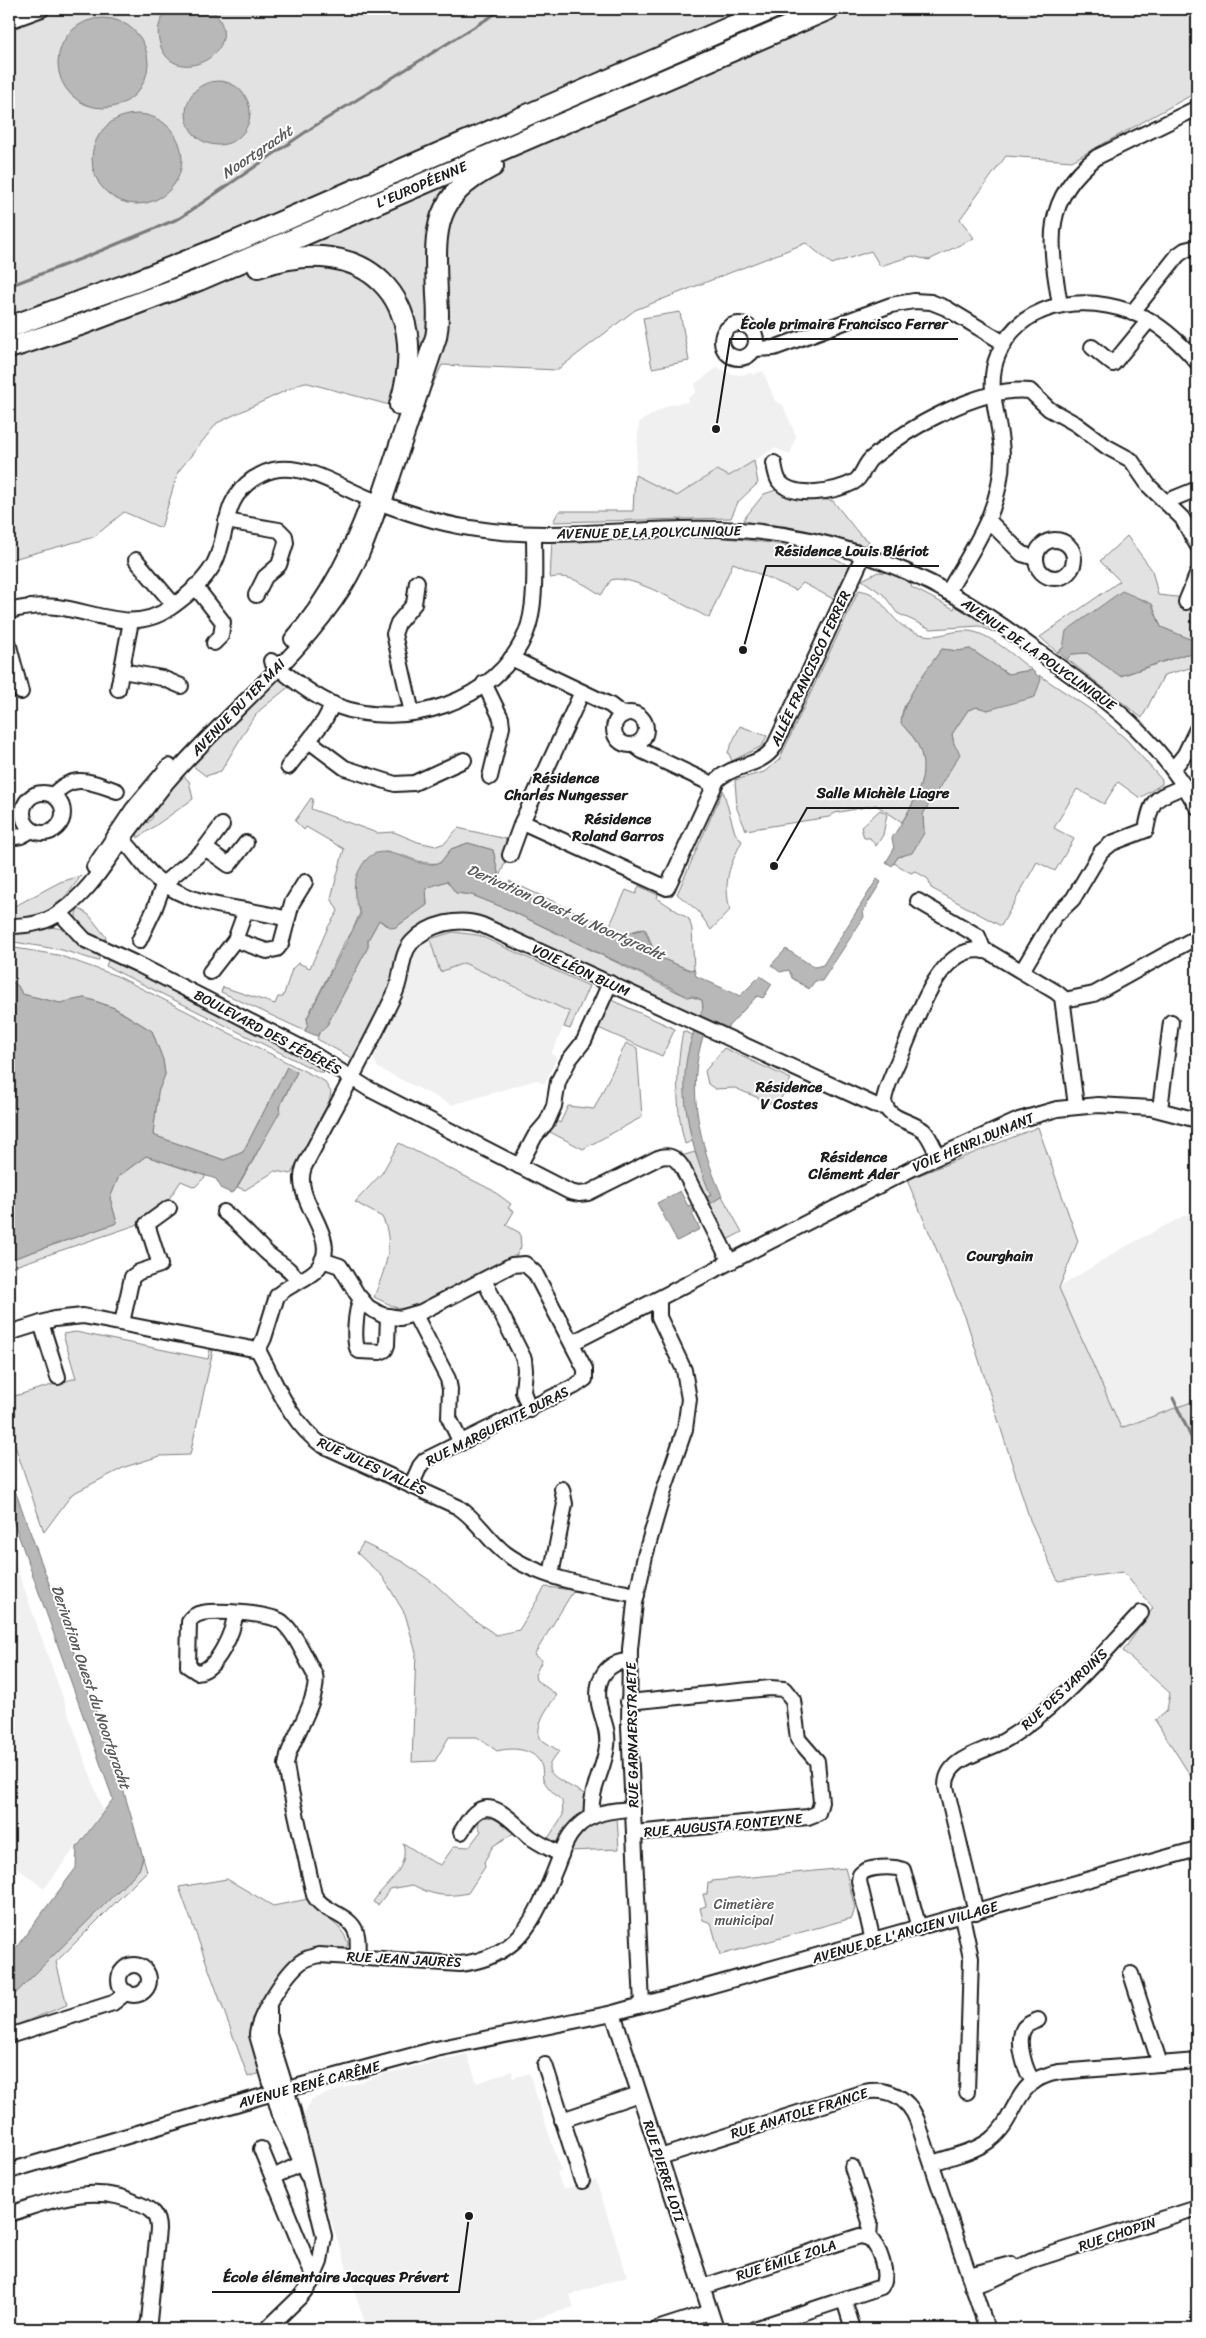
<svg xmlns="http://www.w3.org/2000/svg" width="1206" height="2338" font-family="Sriracha,sans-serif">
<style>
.built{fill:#f0f0f0}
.green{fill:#e2e2e2;stroke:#7f7f7f}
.water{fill:#b8b8b8;stroke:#7a7a7a}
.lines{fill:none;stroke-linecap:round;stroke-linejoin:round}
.stream{stroke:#7a7a7a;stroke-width:3}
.minor-casing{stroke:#1c1c1c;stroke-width:18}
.highway-casing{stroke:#1c1c1c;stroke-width:24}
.minor{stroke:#fff;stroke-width:14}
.highway{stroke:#fff;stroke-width:20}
.labels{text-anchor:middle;stroke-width:4;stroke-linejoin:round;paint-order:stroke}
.street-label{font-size:14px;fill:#1c1c1c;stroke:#fff}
.park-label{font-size:14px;fill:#575757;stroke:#fff}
.water-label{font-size:15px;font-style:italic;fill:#5a5a5a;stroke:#fff}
.neighbourhood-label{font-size:15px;font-weight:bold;fill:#1c1c1c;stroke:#fff}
.leader{fill:none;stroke:#1c1c1c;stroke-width:2}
.callout-dot{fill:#1c1c1c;stroke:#fff;stroke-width:2}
.callout-label{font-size:15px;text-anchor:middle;font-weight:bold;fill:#1c1c1c;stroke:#fff;stroke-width:4;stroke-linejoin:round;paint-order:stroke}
</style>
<rect width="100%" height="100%" fill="#fff"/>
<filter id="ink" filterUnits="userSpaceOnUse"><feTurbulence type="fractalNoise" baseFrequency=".02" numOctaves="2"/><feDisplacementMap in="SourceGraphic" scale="10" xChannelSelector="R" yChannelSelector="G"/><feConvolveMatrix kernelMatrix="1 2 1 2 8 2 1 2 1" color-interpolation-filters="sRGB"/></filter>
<g filter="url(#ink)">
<g class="built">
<path d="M718,367L728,373L739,375L751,373L752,375L763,371L775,401L783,405L796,436L790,455L775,448L729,476L717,470L677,496L635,475L639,422L669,405L688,402V398L696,392L695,384Z"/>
<path d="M430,939L440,972L464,963L571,1012L551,1054L557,1057L545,1084L536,1080L452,1105L378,1068L372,1054L402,996L409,962L417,948Z"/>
<path d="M1197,1209V1400L1121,1429L1058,1288L1119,1250Z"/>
<path d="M9,1546L103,1811L44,1889L9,1861Z"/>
<path d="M467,2054L477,2083L512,2071L513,2078L529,2073L561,2171L557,2173L563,2189L596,2180L627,2276L570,2295L574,2307L503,2329H367L311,2159L304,2114L312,2099L384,2074Z"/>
</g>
<g class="green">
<path d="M9,9H1197V92L1072,161L1006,156L960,219L974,238L929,260L912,256L880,266L871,251L832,264L806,243L635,310L557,370L442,365L419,413L304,382L217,423L178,472L161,528L124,512L94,537L9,560Z"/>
<path d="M680,312L689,361L652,368L643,318Z"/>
<path d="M754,461L758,483L738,502L731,518L553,522L559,511H633L635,475L677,496L717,470L729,476Z"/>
<path d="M779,489L797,495L833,501L860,535L869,541L865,548L809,533L757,525L743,520L764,494Z"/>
<path d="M697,536C729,538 833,545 852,570L837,601L803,583L796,590L733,563L709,618C689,608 630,573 611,580L601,595C584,584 571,574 550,578L552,541Z"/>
<path d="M1127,536L1152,570L1158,595L1177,597L1190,604L1197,621V642L1161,627L1152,604L1057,652L1040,637L1120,581L1100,561Z"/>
<path d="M878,572L892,573L912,584L911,587L954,609L956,605L995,629L993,632L979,626L931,629L897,613L884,595L862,580Z"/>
<path d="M859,590C863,591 870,592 873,595C887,606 894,624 912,631C937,642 946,630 968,631C989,632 1016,658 1032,670L1008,674L970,649L958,651L942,649C933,661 903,702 902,714C900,725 907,730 913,737C935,765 918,796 902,822L876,805L835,813L829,817L746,830L737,809L735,780L764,772L779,760Z"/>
<path d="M1087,653L1121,676L1186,654L1197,656V671L1190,668L1164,675L1142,718L1067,659L1072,654Z"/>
<path d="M1039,675L1096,713L1126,739L1162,780V784L1140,798L1118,782L1104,804L1077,789L1054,828L1074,839L1055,871L1037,862L1001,926L931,888L928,879L915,871L911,873L894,863L898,857L907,854L924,833L923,814L932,799L954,744L952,734L968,710L977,707L988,710L1041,679Z"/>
<path d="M280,680L291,685L260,710L251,721L221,771L206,776L189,763L271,681Z"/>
<path d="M740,726L767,736L762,746L732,761L728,752Z"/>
<path d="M179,772L189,781L193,799L138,838L137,831L145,821L148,823L153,817L149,809Z"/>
<path d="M723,790L735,833L742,841C729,867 723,881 730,910L711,930L698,911L677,894Z"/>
<path d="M311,798L313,799L311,809L377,833L394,832L418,842L436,846L445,843L458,828L506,839L507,858L499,877L493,850L468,843L451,849L440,863C417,866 405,852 385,852L352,932L345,941L307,1018L308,1024L305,1031L221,992L223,987L275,1004L278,997H283L292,969L298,963L310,968L328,927L338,911L331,898L344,849L306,827L304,830L295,821Z"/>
<path d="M880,810L887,814L883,835L876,846L870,838H864L861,827Z"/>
<path d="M81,876C60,906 47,917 9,920V905H17L60,882Z"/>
<path d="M447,881L456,893L472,895L507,909L679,993L702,1000L703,1008L699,1020L490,924L419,931L357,1061L317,1039L319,1033L327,1025L368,947V940L379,920L385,925L396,927L427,905L426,888Z"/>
<path d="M509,881L609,927L626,890L636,894L639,886L658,895L657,898L689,919L692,929L694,969L690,970L656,956L646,930L641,929L616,936L552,910L507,885Z"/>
<path d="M78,908L89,915L106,937L104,943C90,937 69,926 78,908Z"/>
<path d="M51,927L63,929L101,954L98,961L62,950L14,942L16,933Z"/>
<path d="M453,932L478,935L589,986L570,1029L564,1027L570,1012L464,963L440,972L430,939Z"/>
<path d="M9,947L58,955L117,976L324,1081L331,1092L329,1102L291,1174L275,1171L245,1190L237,1187L253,1161L297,1072L287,1067L243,1152L224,1160L153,1135L158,1092L165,1074L163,1060L152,1031L115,1008L92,1000L84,998L60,1003L22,994L18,986L9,979Z"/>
<path d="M109,958L310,1058L325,1069L324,1072H319L106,966Z"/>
<path d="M609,999L675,1029L662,1056L596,1027Z"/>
<path d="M683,1031L693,1035C682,1069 685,1107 692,1141L685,1144C675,1107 676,1068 683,1031Z"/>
<path d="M626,1043L637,1048L642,1117L583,1149L550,1132L556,1121L560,1123L568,1106L594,1109Z"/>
<path d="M724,1048L791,1079L777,1106L735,1088L715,1089L708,1084L705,1071Z"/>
<path d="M1038,1127L1078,1241L1059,1288L1121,1428L1197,1400V1786L1155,1720L1167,1710L1170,1693L1123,1651L1153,1608L1123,1572L1058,1581L1030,1520L966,1319L907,1180Z"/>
<path d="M399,1143L492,1190L511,1204L508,1208L514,1211L506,1225L520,1233L521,1247L516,1256L414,1309H399L374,1297C384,1271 396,1244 382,1217L355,1202L382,1173Z"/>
<path d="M695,1152L711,1195L704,1199L681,1156Z"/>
<path d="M146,1156L206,1176L195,1187L181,1181L167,1202L139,1224L9,1268V1260L117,1223L110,1198L119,1176Z"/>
<path d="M722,1196L742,1232L725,1241L707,1206Z"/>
<path d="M76,1332L208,1359L210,1350H213L190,1455L160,1456L125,1467L72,1494L44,1532L9,1428V1391L11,1397L76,1378L63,1334Z"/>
<path d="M363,1543L403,1562L435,1584L470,1617L496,1635L519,1630L545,1587L574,1590L534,1655L542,1660L535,1675L536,1680L557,1695C547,1709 537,1720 539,1738L559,1751C556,1756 548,1763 549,1769C550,1777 578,1790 586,1795L584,1811L566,1827L556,1844L553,1845L547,1840L563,1815L562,1801C555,1794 547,1788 543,1779C542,1776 543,1771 542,1767C536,1748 513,1747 497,1751L477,1737H449L435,1761L412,1762L416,1653L405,1614L383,1577L357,1553Z"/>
<path d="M489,1815L497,1817L517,1831L493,1846L484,1862L485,1867L468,1893C446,1898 431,1895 413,1885L390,1889L378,1905L373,1902C385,1883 410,1869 403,1843L433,1862L441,1865L454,1846L469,1847L481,1831L478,1826L480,1817Z"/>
<path d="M617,1817L619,1849L569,1851L589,1825Z"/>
<path d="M143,1857L147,1871L56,1962L67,2005L9,2028V2000L139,1870Z"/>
<path d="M845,1868L855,1908L852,1918L720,1955L711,1923L703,1920L700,1908L706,1906L703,1894H707L708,1883H712V1881Z"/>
<path d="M227,1879L273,1906L308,1899C320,1917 343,1923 348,1944L346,1948C311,1946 290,1954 272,1986C266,1998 261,2009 252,2018L251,2039L261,2073L248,2077L179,1887Z"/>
</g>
<g class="water">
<path d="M170,9H211C255,51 169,94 159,40C156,28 161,16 170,9Z"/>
<circle cx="103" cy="63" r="45"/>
<circle cx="218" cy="113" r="32"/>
<circle cx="137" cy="159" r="45"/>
<path d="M1122,591L1152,604L1161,627L1197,642V656L1186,654L1120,676L1087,653L1072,654L1067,659L1057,652L1063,648L1066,631Z"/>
<path d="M942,649L958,651L970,649L1008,674L1032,670L1041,679L1035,697L988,710L977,707L968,710L952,734L954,744L960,754L923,814L924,833L912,853L898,857L892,866L886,862L894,849L892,838C911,808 937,773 914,738C910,732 905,729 901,723C902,700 928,668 942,649Z"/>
<path d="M468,843L493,850L499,877L518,893L552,910L616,936L644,929L656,956L690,970L694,969L696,976L740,996L760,976L772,984L763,998L757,996L723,1032L708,1025C683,1079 699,1144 722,1196L707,1206L704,1199L711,1195C692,1152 677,1094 689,1048C692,1034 698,1021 703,1008L702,1000L693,996L687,997L672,988L507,909L472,895L456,893L447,881L426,888L427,905L396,927L392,928L379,920L368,940V947L327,1025L317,1036L305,1031L308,1024L307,1018L361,914C354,898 351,885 360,869C375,839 398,857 421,863C427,865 434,864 440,863L451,849Z"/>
<path d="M877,879L881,882L863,911L864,917L822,981H815L809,989L792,978L789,970L780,972L771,965L786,949L814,967L823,965Z"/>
<path d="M9,979L18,986L22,994L60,1003L84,998L92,1000L114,1008L152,1031L163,1060L165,1075L158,1092L153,1135L224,1160L243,1152L287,1067L297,1072L279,1107L280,1112L235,1191L231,1193L222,1189L216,1179L146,1156L119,1176L110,1198L117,1223L9,1260Z"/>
<path d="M680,1191L688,1206L695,1203L699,1211L692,1214L700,1229L677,1241L657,1203Z"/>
<path d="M9,1474L119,1775L143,1857L139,1870L9,2000V1957L76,1868L77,1847L113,1799L9,1509Z"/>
</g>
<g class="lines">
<g class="stream">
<path d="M9,286L83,258L180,218L313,127L503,9"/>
<path d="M1173,1398L1197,1450"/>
</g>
<g class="minor-casing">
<g id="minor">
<path d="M9,21L42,9"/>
<path d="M1060,305C1050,244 1041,200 1097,157L1197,108"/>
<path d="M1132,313L1178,255L1185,250L1197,247"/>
<circle cx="739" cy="341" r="17"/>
<path d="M1092,347L1113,364L1149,320"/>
<path d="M754,349L774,348L891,305L914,301L931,302L946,308L1004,343"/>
<path d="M774,463C775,469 776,476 779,481C793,500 837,491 854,482C863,477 864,464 872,458C907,428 983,385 1030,391L1049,409L1076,424L1107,447L1131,460L1149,486L1182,518L1197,545"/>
<path d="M1165,502L1197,489"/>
<path d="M226,521L279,530L285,536L286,543L279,565L265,577L256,595"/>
<path d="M989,521L1022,554L1036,558"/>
<circle cx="1055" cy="559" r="19"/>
<path d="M136,560L174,605"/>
<path d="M195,586L223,622L221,636L214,643"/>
<path d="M948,592C973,548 1002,509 1002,456C1002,423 984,387 998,355C1022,295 1099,293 1149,320C1168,331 1183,346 1197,362"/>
<path d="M1186,602L1197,575"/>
<path d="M9,611C25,607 40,605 57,607C96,612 133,634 170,608C186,597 204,581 214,564C230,533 220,502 253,479C261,474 270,470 279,469C310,466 342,488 370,499C402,511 436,523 470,528C559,543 649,524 739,530C815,535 888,558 955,596C987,614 1017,636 1047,658C1111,703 1157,737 1197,807"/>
<path d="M292,639C328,598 351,550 370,499"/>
<path d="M9,646L21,692"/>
<path d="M511,658L610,705L623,715"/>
<path d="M271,661C291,679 312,696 337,706C404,731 498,702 526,633C537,607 534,563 534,535"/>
<path d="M122,671L162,678L181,686"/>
<path d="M484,683L501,718L502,727L490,777"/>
<path d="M118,689L131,621"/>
<path d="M582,692L522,822L667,888L717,780C733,764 761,767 774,747L864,554"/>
<path d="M412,713L394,634L398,623L414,604L417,582"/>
<circle cx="630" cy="729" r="16"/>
<path d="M309,741L345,768L395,784L414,783L464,760"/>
<path d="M634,745L642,751L714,785"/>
<path d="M288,767L324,721L333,704"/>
<path d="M1174,768L1185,754L1197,729"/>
<circle cx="43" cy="813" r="20"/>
<path d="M53,795C74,772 91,782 117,791"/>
<path d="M116,834C133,846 141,866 157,879C199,911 240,905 287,919"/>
<path d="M9,838L21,836L32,830"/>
<path d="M205,848L229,865L246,843"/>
<path d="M510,855L522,822"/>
<path d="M94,867L133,809L169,766"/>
<path d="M918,901L978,936L984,951"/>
<path d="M60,913L85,940L139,965L310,1052L369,1089L570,1192L579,1194L588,1193L658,1158C669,1154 675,1157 682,1167L730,1262"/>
<path d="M9,926C26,926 45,924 59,913C88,893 103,867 123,839C137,820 152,801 167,782C223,716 299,660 345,586C361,560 371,531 381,502"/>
<path d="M235,940L267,951L277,949L281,944L292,903L305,882"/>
<path d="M139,941L154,910L164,883L202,852L222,825"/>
<path d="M1022,971L1054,917L1073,899L1101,852L1112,843L1146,830C1152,796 1155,799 1185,786"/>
<path d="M210,972L235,940L246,910"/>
<path d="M1064,1000L1094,994L1197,937"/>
<path d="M1160,1109L1171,1022"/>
<path d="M938,1156C934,1148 930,1137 924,1131C911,1120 886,1120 884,1100C887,1082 898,1063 905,1046C918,1016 942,937 989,952L1056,992L1062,997L1076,1106"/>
<path d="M519,1166L535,1136L547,1122L554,1106L558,1082L569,1060L584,1041L610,983"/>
<path d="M224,1212C240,1224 252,1239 267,1253C278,1263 290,1267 298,1281"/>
<path d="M322,1260L340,1266L357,1294L368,1307L382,1315L400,1318L421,1312L512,1265L525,1264L535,1273L585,1369V1379L575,1386L425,1460L420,1466L411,1486"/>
<path d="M484,1280L524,1359L525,1370L523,1392L530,1410"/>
<path d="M361,1299C356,1308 352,1345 359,1351L380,1352L385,1350L387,1345L388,1316"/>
<path d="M415,1315L448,1379L450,1389L449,1418L461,1443"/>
<path d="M41,1323L58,1377"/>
<path d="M122,1323L132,1277L139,1272L160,1265L147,1224L169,1208"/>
<path d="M9,1333L54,1319L83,1316L258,1350"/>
<path d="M572,1343L915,1167L1019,1120L1057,1109L1098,1105L1151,1108L1197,1120"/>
<path d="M258,1350L264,1338L277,1296C288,1284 308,1280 318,1268C343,1237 291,1202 304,1167C334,1109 366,1054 394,995C403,979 399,956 412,942C429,923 460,917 482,925L877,1106L886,1107"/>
<path d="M258,1350C276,1383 290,1423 322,1445L458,1507C477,1519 487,1539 505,1553C540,1579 594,1587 637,1595"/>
<path d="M551,1575L565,1504L562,1489"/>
<path d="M235,1613C234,1631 217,1671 197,1672L188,1666L189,1622C192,1617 196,1614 202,1613C217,1610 270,1613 282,1622C297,1635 305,1658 315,1675C320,1696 295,1734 288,1755L286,1765L289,1782L314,1895C322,1912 350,1914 356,1932C359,1939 357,1948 358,1956"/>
<path d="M628,1702L770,1688L784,1689L793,1700L798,1739L817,1761L821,1802L818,1813L808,1817L634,1833"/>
<path d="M592,1817C589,1788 604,1772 607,1746C609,1730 602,1719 599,1704C595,1681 605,1661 630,1661"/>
<path d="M461,1832C465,1826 469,1818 475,1813C494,1796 518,1828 530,1837C540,1844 551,1849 561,1855"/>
<path d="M976,1912L946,1787C945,1756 986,1753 1007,1739C1059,1707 1099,1657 1141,1613"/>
<path d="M962,1916L971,1958L967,2092"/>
<path d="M873,1941L859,1881L860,1875C866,1866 894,1866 903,1870L919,1928"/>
<circle cx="134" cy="1980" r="15"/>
<path d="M1131,1974L1160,2064"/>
<path d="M642,2005L629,1726L630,1649L635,1603L645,1556L665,1487L685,1429L689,1399L684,1370L659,1317V1300"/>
<path d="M613,2013L716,2329"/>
<path d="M9,2036L113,2003L127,1992"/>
<path d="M545,2065L582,2181"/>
<path d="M1034,2082C1025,2072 1016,2041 1024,2028C1027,2024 1033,2022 1038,2020"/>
<path d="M562,2120L639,2094"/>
<path d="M261,2149L314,2278"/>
<path d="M660,2157L864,2092C888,2087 908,2097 917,2120L987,2329"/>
<path d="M932,2163C950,2157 974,2152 990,2140C1020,2117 1011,2080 1059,2072L1197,2061"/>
<path d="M852,2167L870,2222L869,2238"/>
<path d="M9,2171L273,2093L436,2049L613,2013L1197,1849"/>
<path d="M307,2175L280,2115L257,2035C257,2018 286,1973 301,1962C306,1958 312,1957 319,1955L460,1964C522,1957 536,1916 557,1865C562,1852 566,1838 576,1828C591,1812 613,1810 633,1809"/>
<path d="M273,2177L302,2163"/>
<path d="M9,2214C53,2200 95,2182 139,2204C151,2209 158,2215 158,2229L149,2321L146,2329"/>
<path d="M969,2275L1011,2264"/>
<path d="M972,2286L992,2280L1036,2259L1197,2208"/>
<path d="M702,2287L860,2236L869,2238"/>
<path d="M844,2300L853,2329"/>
<path d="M267,2329L300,2297L311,2283L320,2262L324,2236L293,2111L269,2034V2008"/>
<path d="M657,2329L710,2312"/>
<path d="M754,2329L881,2287C890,2276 879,2246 869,2238"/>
</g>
</g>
<g class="highway-casing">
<g id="highway">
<path d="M258,267C365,230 433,298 400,405"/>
<path d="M9,327L137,281L239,240L772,9"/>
<path id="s1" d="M9,348L83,324L199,280L829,9"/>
<path d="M381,502L436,337C439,323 438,309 437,295C435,233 430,198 493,166"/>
</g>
</g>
<use href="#minor" class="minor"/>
<use href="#highway" class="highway"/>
</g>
</g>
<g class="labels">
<g class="street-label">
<text dy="5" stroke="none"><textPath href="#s1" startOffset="444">L'EUROPÉENNE</textPath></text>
<text transform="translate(649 532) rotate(-1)" y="5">AVENUE DE LA POLYCLINIQUE</text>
<text transform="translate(1039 654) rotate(35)" y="5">AVENUE DE LA POLYCLINIQUE</text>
<text transform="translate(810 668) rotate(-65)" y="5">ALLÉE FRANCISCO FERRER</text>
<text transform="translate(238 707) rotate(-46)" y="5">AVENUE DU 1ER MAI</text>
<text transform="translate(581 970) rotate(25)" y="5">VOIE LÉON BLUM</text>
<text transform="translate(268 1032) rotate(28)" y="5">BOULEVARD DES FÉDÉRÉS</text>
<text transform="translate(973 1142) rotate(-23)" y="5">VOIE HENRI DUNANT</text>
<text transform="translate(497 1426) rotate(-27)" y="5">RUE MARGUERITE DURAS</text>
<text transform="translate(372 1466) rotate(25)" y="5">RUE JULES VALLÈS</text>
<text transform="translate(1064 1689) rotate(-43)" y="5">RUE DES JARDINS</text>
<text transform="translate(632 1735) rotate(-91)" y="5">RUE GARNAERSTRAETE</text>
<text transform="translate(723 1825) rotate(-5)" y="5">RUE AUGUSTA FONTEYNE</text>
<text transform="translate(905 1932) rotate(-16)" y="5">AVENUE DE L'ANCIEN VILLAGE</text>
<text transform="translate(404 1959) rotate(3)" y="5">RUE JEAN JAURÈS</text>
<text transform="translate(309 2084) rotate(-15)" y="5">AVENUE RENÉ CARÊME</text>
<text transform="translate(799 2113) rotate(-17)" y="5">RUE ANATOLE FRANCE</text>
<text transform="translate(664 2171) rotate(72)" y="5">RUE PIERRE LOTI</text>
<text transform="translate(1117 2234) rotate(-18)" y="5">RUE CHOPIN</text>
<text transform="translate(786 2260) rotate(-18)" y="5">RUE ÉMILE ZOLA</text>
</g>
<g class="park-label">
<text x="744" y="1909">Cimetière<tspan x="744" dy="16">municipal</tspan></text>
</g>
<g class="water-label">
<text transform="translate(257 152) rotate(-34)" y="5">Noortgracht</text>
<text transform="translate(566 912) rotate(24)" y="5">Derivation Ouest du Noortgracht</text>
<text transform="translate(91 1687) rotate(71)" y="5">Derivation Ouest du Noortgracht</text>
</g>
<g class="neighbourhood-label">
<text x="566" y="783">Résidence<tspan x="566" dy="17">Charles Nungesser</tspan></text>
<text x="618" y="824">Résidence<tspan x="618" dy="17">Roland Garros</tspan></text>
<text x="789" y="1092">Résidence<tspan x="789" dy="17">V Costes</tspan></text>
<text x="854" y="1162">Résidence<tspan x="854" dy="17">Clément Ader</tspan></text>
<text x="1000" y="1261">Courghain</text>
</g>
</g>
<path class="leader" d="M716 429L730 339H958M743 650L766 566H939M774 866L807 808H959M469 2216L459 2292H212"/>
<g class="callout-dot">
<circle cx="716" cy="429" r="5"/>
<circle cx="743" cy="650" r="5"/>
<circle cx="774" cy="866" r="5"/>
<circle cx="469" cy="2216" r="5"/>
</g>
<g class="callout-label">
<text x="844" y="329">École primaire Francisco Ferrer</text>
<text x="852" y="556">Résidence Louis Blériot</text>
<text x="883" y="798">Salle Michèle Liagre</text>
<text x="336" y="2282">École élémentaire Jacques Prévert</text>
</g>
<rect width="1206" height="2338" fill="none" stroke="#fff" stroke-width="30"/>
<rect x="15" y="15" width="1176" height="2308" fill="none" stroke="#1c1c1c" stroke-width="2" filter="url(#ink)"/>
</svg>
